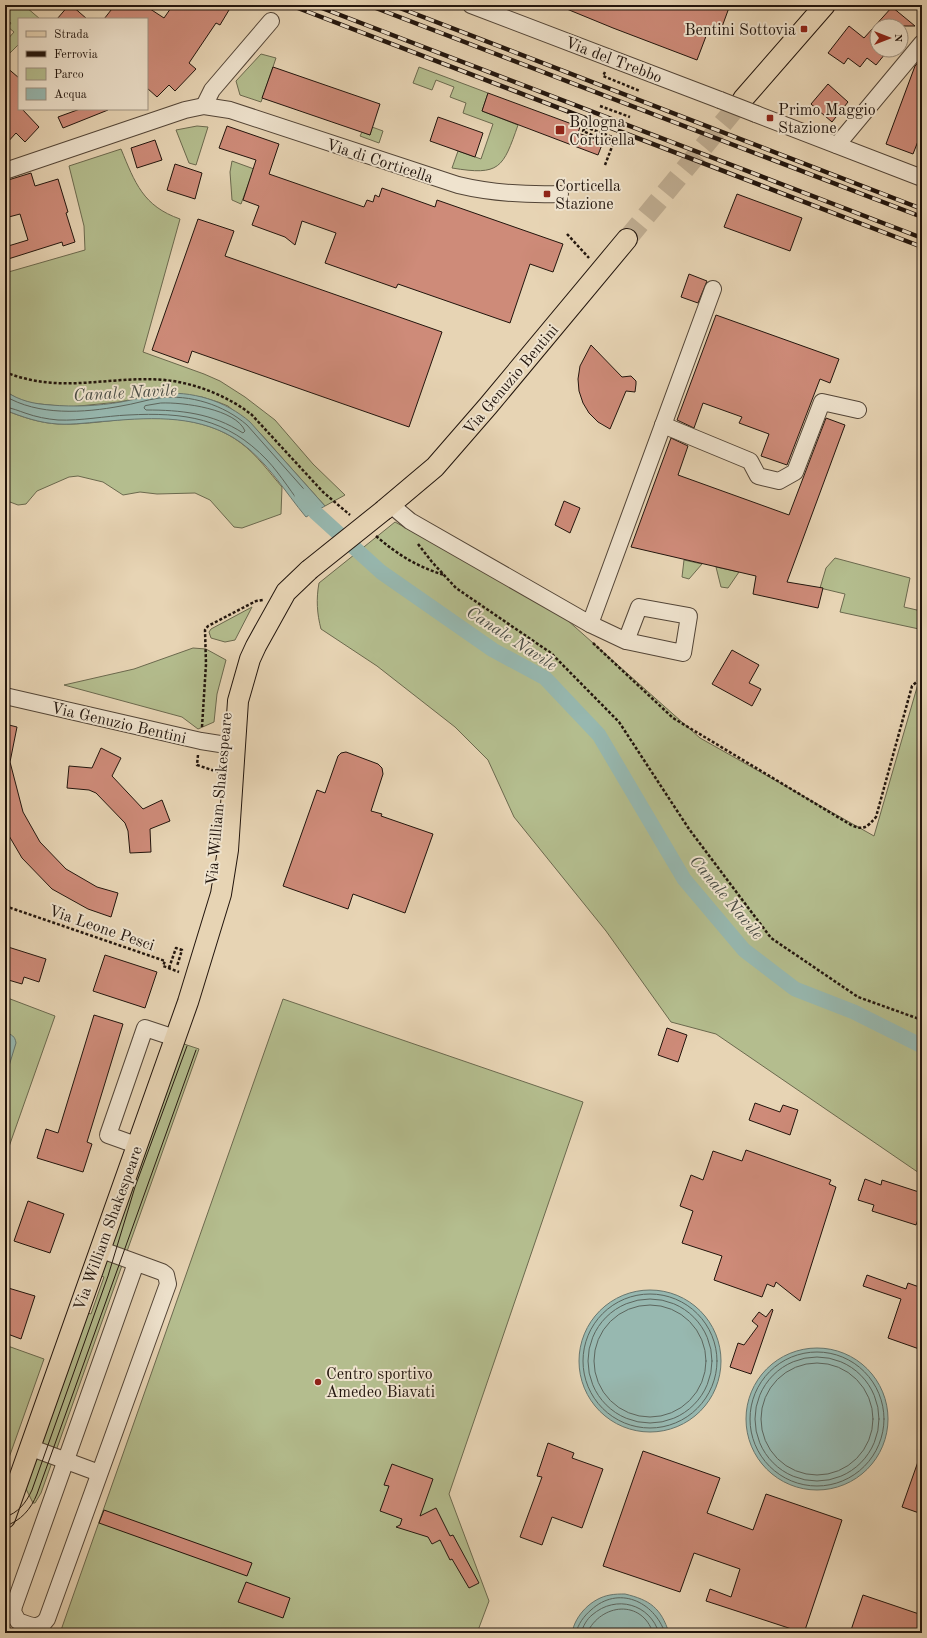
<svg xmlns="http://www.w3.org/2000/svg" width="927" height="1638" font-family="'Old Standard TT',serif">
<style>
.green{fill:#b4bd8e;stroke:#6b694e}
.water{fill:#97b8b0;stroke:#68776f}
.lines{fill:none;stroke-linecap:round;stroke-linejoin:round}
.shore{stroke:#5c665e;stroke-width:1}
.canal{stroke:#97b8b0;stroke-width:15}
.building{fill:#ce8b79;stroke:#22150d}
.major-tunnel{stroke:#c0ae93;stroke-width:20;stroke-dasharray:20 10;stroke-linecap:butt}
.minor-casing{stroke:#534537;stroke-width:18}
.major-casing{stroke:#22150d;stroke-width:22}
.path{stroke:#22150d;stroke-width:2.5;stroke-dasharray:3 2;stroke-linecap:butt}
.minor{stroke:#efe3ce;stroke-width:16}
.major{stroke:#e7d4b4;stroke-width:20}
.tram{stroke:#22150d;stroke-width:1}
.rail-casing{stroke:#22150d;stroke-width:4.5}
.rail{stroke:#efe3ce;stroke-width:3;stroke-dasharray:9;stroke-linecap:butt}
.minor-bridge-casing{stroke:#534537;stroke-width:18;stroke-linecap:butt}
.major-bridge-casing{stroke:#22150d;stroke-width:22;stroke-linecap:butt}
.minor-bridge{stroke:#efe3ce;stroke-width:16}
.major-bridge{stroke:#e7d4b4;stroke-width:20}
.poi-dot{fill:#8f2418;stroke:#efe3ce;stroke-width:1.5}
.labels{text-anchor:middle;stroke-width:4;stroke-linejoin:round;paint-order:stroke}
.poi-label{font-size:16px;fill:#22150d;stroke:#efe3ce;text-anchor:start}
.street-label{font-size:16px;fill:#22150d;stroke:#efe3ce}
.water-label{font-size:17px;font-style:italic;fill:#4b4e46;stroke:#efe3ce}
</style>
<rect width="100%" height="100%" fill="#e7d4b4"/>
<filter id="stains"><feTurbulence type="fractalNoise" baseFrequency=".005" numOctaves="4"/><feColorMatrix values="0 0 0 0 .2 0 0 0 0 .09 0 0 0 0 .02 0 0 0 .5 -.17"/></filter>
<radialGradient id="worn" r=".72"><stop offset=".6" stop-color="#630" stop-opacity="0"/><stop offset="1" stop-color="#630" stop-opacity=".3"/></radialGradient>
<g class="green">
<path d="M5,5H28L26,7L40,19H19V44L9,54L5,52V40L6,41L14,32L8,27L11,23L5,18Z"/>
<path d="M261,54L276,58L261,102L240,95L236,81Z"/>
<path d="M419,67L488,93L482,111L518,125C503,168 500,176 452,168L458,151L481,159L493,124L463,113L466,103L450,97L454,87L436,80L432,90L413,83Z"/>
<path d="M197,126L208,127L196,165L189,163L176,130Z"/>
<path d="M372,127L383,131L379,143L360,136L362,132L370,135Z"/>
<path d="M121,149C135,183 143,206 180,219L143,352L204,374L220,381L245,397L275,420L313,464L345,495L325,506L260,433L228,406L218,402L202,397L172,394H160L119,402L69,407L30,403L18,399L5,391V273L85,250L84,226L69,166Z"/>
<path d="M232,161L254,169L241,204L232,200L230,172Z"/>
<path d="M5,410C22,417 40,423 58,424C81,425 105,421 128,419C167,416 209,419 241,443C257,455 269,472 282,487L281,514L242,528L234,527L210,500L195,493L157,494L140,492L123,495L103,482L78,476L69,477L37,491L26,504L18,505L10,502L5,503Z"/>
<path d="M395,522L557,611L700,738L874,836L920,677H922V1175L716,1034L671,1022L606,931L514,817L488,760L455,727L377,666L321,629C317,614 316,599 319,583Z"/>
<path d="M835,558L910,578L904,607L921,611L922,608V628L919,629L840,612L845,594L820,588L826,568Z"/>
<path d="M684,560L702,564L689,579L682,577Z"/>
<path d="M716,567L739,572L728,588L721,587Z"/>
<path d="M252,607L235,640L225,642L211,638L209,632L211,629Z"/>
<path d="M193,648L206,649L226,660L217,694L214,722L198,729L182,717L64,685L134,669Z"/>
<path d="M5,997L55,1016L5,1158Z"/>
<path d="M283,999L583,1102L449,1494L489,1601L477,1633H60Z"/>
<path d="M184,1044L199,1049L41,1493L35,1503H33L26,1489L88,1313L91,1314L104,1277L101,1276Z"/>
<path d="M5,1345L44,1359L5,1469Z"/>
</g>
<g class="water">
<path d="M5,391C20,401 34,404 51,405C74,407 98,406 121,402C133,400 146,396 159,394C191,390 226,401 250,422L325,506L306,517C285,492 267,461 240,442C202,415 154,417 109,421C92,422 74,425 58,424C40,423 22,417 5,410Z"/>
<path d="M5,1032C12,1035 15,1036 16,1043L5,1079Z"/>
<circle cx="650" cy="1361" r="71"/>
<circle cx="817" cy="1419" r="71"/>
<path d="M625,1594C650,1600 661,1608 669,1633H572C575,1615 592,1598 610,1595C615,1594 620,1594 625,1594Z"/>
</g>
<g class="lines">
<g class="shore">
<path d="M5,396C38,416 84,413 121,406C134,404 146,400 159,398C190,394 224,405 247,425L318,505L308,511H306C293,495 281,475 267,460C227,418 184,412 128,415C105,416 81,421 58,420C47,419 36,417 25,413C19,411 12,408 5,407"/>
<path d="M161,403C183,402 236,409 245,431L243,433C212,413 181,410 146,410L144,408L145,406Z"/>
<circle cx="650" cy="1361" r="67"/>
<circle cx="650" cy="1361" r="62"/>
<circle cx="650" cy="1361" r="56"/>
<circle cx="817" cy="1419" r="67"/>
<circle cx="817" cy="1419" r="62"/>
<circle cx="817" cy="1419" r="56"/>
<path d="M576,1633C578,1624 584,1616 591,1610C618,1585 654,1601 665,1633"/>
<path d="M581,1633C583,1626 587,1619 592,1615C616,1594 650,1604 659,1633"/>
<path d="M587,1633C601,1603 642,1599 653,1633"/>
</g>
<path class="canal" d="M302,496L316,513L381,572L493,650L545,678L599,735L684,879L744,950L795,989L854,1012L922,1046"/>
</g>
<g class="building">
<path d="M69,5H71L87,19H57Z"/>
<path d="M115,5H144L164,18L173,5H232L220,25L216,23L189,63L196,69L175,91L169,85L157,97L147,88V19H104Z"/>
<path d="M557,5H730L719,35L708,31L697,60L613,28Z"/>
<path d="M892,7L915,26H877V50H880L885,54L876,65L867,58L860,67L848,58L844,64L828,53L849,26L864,38Z"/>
<path d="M922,58V131L913,154L886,144L915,66Z"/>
<path d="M5,66L19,78V109H22L39,127L25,142L16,133L5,145Z"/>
<path d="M273,67L380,104L370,135L262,98Z"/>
<path d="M828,84L848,102L832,122L811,104Z"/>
<path d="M488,93L580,127L578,133L603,142L598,155L482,111Z"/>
<path d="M80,109H108V110L63,128L58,117Z"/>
<path d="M438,117L483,133L475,157L430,141Z"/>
<path d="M227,126L279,144L269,174L364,207L367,200L373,202L375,195L379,197L382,188L435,207L437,200L563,244L553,272L530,264L510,323L398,284L396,288L325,263L336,233L302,221L295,245L285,237L252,225L259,206L243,200L256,160L219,148Z"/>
<path d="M155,140L162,160L137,168L131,148Z"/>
<path d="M175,164L202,173L195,199L167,190Z"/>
<path d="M31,173L35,186L58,179L68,212L66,213L75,242L63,246L62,242L5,260V247L28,240L20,214L5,218V181Z"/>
<path d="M737,194L802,218L790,251L724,227Z"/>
<path d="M198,219L234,231L225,256L442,332L409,427L192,351L188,363L152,350Z"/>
<path d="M689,274L707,281L698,303L681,297Z"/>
<path d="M716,315L839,359L830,383L820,379L787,465L761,456L769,434L739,423L742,417L703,403L694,428L677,420Z"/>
<path d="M591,345L622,377L631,376L636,381V384L635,392L626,391L610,429L598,422L589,413L583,403L579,391L578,379L580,366Z"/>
<path d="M826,418L845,425L787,582L823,588L818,608L753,594L756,576L631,547L671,438L688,446L678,475L789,515Z"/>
<path d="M564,501L580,508L570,533L555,525Z"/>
<path d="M732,650L759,665L749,683L761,689L752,706L712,684Z"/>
<path d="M5,724L17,727L10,762L23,812L40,842L66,869L97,887L118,893L111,917L88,909L52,889L22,858L5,829Z"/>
<path d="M101,748L121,758L112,776L143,809L162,800L170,821L150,829L151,852L130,853L128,831L125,823L96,793L89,790L67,788L69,766L92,768Z"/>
<path d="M346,752L378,764L382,768L383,774L371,811L382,814L381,816L433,834L405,913L353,894L348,909L283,886L317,790L325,793L338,756L341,753Z"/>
<path d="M5,946L46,959L39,982L24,977L22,984L5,979Z"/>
<path d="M105,955L157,972L145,1008L93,991Z"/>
<path d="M94,1015L123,1024L87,1142L92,1144L83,1172L37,1158L46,1129L58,1133Z"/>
<path d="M667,1028L687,1035L678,1062L658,1055Z"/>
<path d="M755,1103L780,1112L783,1105L798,1110L790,1135L749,1120Z"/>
<path d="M746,1150L831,1180L829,1184L836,1187L800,1301L776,1282L774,1287L767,1284L762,1297L714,1280L722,1256L682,1243L693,1211L680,1206L691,1175L703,1180L713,1151L742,1161Z"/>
<path d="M865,1179L881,1185L882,1180L922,1193V1208L916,1225L872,1211L874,1205L858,1200Z"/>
<path d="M28,1201L64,1214L50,1253L14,1241Z"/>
<path d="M867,1275L906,1289L908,1283L922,1288V1350L888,1338L901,1299L863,1286Z"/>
<path d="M5,1287L35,1296L21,1339L5,1333Z"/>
<path d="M772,1309L773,1310L751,1374L730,1367L738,1343L744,1345L758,1326L752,1321L759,1312L766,1317Z"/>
<path d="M548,1443L574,1453L572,1458L603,1469L582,1528L552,1517L542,1545L520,1537L542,1477L537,1476Z"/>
<path d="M643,1451L720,1478L707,1513L753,1530L766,1494L842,1520L804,1633L706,1601L710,1589L731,1597L740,1569L694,1553L680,1592L603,1566Z"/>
<path d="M920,1456H922V1514L902,1507Z"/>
<path d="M392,1464L433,1479L420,1516L436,1508L450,1536L453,1535L479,1583L469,1588L452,1559L450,1560L440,1540L432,1544L428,1537L396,1527L400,1525L402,1519L380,1511L389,1486L384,1485Z"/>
<path d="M104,1510L252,1563L247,1576L99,1523Z"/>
<path d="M246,1582L290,1598L283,1618L238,1602Z"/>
<path d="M863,1595L922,1615V1633H850Z"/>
</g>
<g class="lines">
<path class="major-tunnel" d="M627,239L743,99"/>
<g class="minor-casing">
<g id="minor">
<path d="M471,5L720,100"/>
<path d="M204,106L212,90L271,21"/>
<path d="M756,114L922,178"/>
<path d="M837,145L922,43"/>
<path d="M5,171L185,110L204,106L230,110L458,185C491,193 525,195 560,194"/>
<path d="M663,425L750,461L758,476L779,481L795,472L822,402L858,410"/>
<path d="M391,505L410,521L590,624L713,289"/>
<path d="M590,624L626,641L683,653L689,616L639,607L626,641"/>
<path d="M5,696L201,741L220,744L234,745"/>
<path d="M136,1145L108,1135L145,1028L175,1038"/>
<path d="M99,1249L162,1272L166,1275L168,1284L47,1619C39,1631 29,1625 18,1621L13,1612L14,1606L136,1263"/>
<path d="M29,1447L99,1473"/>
</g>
</g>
<g class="major-casing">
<g id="major">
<path d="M743,99L825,5"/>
<path d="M384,510L435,467L488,406L627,239"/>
<path d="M5,1518L188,1002L221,894L228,850L238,701L250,659L256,646L286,592L309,570"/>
</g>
</g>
<g class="path">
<path d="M605,72L603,76L640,91"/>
<path d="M600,106L630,117"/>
<path d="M605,165L613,144L583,131L585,127L621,140"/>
<path d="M567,234L589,258"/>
<path d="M5,372C61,395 109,375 165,380C195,383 228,396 252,415L323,492L350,515"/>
<path d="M376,536C398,555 416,566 444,575"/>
<path d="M418,544L432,562L456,588L551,653L619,722L689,829L771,938L858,997L922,1020"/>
<path d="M593,643L673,718L851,825C864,831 867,827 876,817L912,686L922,677"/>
<path d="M202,727L206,664L205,630L208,626L256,601L263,600"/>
<path d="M198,755L197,765L218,772"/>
<path d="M5,906L165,961L163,966L179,972"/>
<path d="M169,968L176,948L182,950L177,966"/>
</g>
<use href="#minor" class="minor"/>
<use href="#major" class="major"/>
<g class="tram">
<path d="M5,1517C18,1513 26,1503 32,1490L108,1276L135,1187L187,1046"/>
<path d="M5,1526C21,1521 31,1509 37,1494L196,1050"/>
</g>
<g class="rail-casing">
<g id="rail">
<path d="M290,5L922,247"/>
<path d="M314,5L922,238"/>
<path d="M368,5L922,217"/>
<path d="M392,5L922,209"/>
</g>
</g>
<use href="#rail" class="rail"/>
<g class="minor-bridge-casing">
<path id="minor-bridge" d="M720,100L756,114"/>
</g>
<g class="major-bridge-casing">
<path id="major-bridge" d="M309,570L384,510"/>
</g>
<use href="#minor-bridge" class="minor-bridge"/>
<use href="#major-bridge" class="major-bridge"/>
</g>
<g class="poi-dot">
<rect x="800" y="25" width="8" height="8" rx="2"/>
<rect x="766" y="114" width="8" height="8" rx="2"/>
<rect x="555" y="125" width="10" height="10" rx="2"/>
<rect x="543" y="190" width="8" height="8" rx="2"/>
<circle cx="318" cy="1382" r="4"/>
</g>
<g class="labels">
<g class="poi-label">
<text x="796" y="35" text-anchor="end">Bentini Sottovia</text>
<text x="778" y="115">Primo Maggio<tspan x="778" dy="18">Stazione</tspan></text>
<text x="569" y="127">Bologna<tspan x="569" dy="18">Corticella</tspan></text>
<text x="555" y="191">Corticella<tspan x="555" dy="18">Stazione</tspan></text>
<text x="326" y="1379">Centro sportivo<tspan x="326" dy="18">Amedeo Biavati</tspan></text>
</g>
<g class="street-label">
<text transform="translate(614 59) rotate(21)" y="6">Via del Trebbo</text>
<text transform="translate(380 160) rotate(18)" y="6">Via di Corticella</text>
<text transform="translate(510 379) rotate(-50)" y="6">Via Genuzio Bentini</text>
<text transform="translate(119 722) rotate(13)" y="6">Via Genuzio Bentini</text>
<text transform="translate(218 799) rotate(-85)" y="6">Via William Shakespeare</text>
<text transform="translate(102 927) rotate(19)" y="6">Via Leone Pesci</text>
<text transform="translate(107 1228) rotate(-70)" y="6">Via William Shakespeare</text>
</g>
<g class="water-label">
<text transform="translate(125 392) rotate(-3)" y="6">Canale Navile</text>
<text transform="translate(512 638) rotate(33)" y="6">Canale Navile</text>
<text transform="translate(727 897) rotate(50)" y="6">Canale Navile</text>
</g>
</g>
<rect width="927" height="1638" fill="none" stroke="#e7d4b4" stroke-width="20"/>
<rect x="6" y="6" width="915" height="1626" fill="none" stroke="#22150d" stroke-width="2"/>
<rect x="10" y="10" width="907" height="1618" fill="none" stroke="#22150d"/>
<rect x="18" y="18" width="130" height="92" fill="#efe3ce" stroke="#9d9181"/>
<rect x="26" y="31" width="20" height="6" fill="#e7d4b4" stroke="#9d9181"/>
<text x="54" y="38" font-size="12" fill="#22150d">Strada</text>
<rect x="26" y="51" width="20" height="6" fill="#22150d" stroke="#9d9181"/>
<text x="54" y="58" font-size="12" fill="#22150d">Ferrovia</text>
<rect x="26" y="68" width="20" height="12" fill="#b4bd8e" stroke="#9d9181"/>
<text x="54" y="78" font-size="12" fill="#22150d">Parco</text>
<rect x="26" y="88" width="20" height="12" fill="#97b8b0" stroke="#9d9181"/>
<text x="54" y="98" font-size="12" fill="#22150d">Acqua</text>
<g transform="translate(889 38) rotate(90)"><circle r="19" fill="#efe3ce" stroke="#9d9181"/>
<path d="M0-3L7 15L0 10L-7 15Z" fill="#8f2418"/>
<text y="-6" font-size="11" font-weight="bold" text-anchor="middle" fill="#22150d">N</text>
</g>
<rect width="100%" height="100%" filter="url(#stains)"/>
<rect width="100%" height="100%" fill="url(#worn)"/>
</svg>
